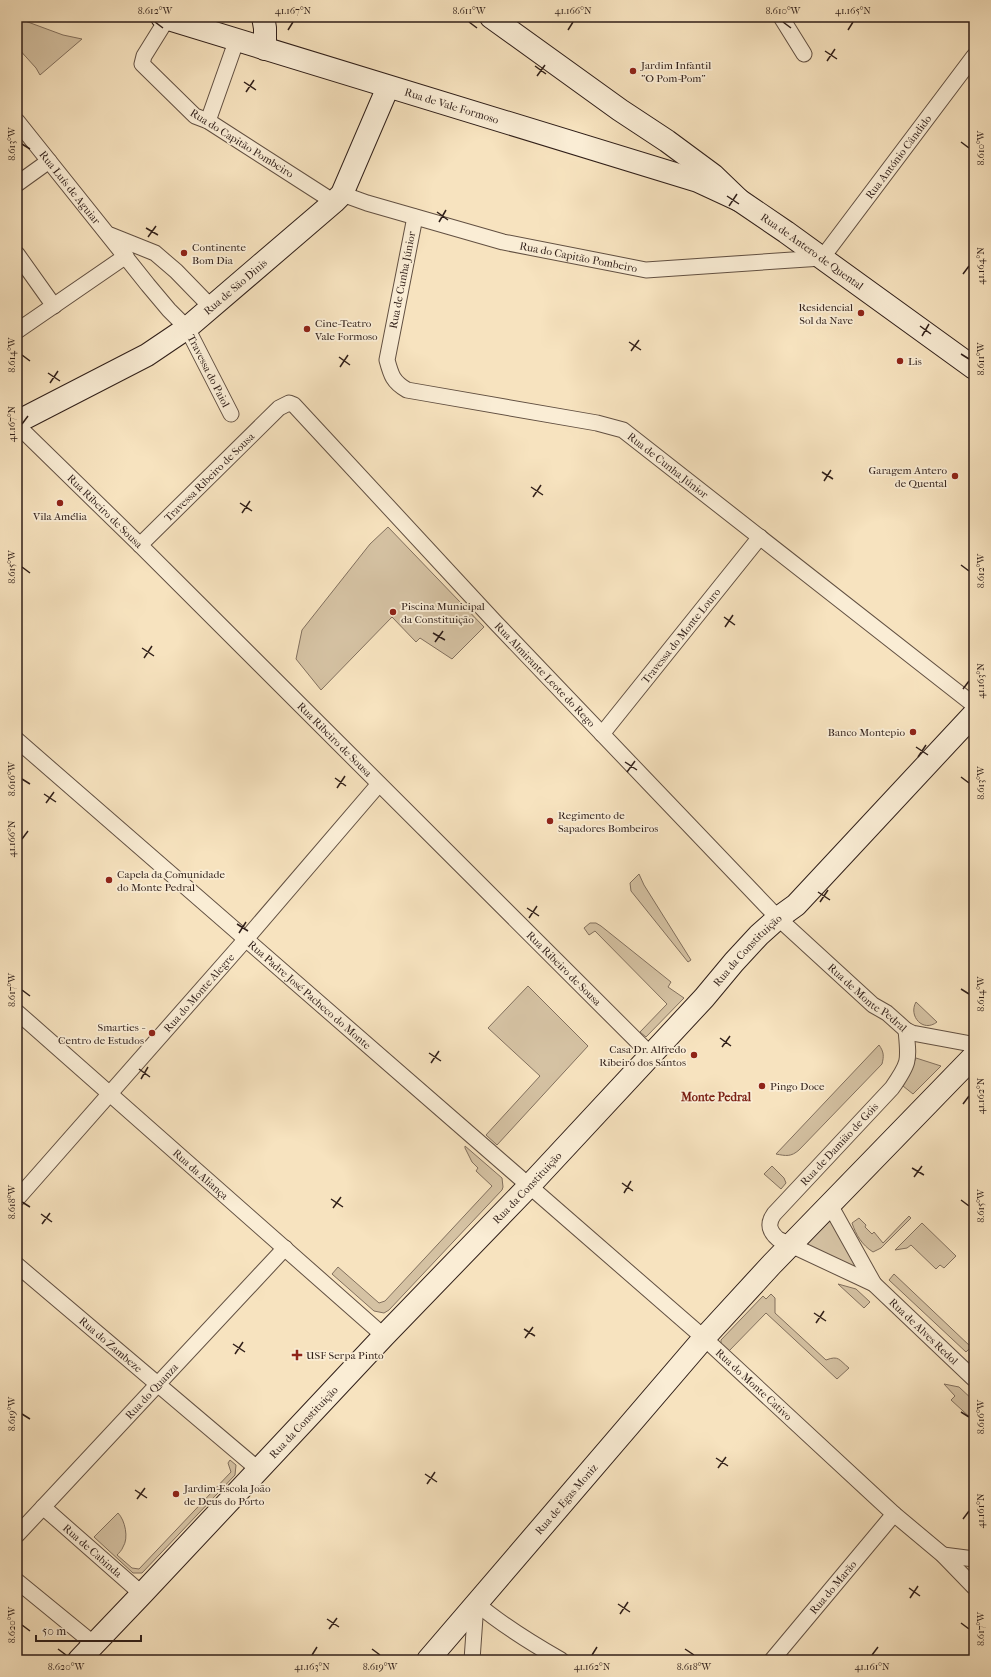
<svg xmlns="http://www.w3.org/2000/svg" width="991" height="1677" font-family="'IM FELL French Canon',serif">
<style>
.green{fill:#d5c2a3;stroke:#82705e}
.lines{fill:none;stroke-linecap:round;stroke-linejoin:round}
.street-casing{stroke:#625042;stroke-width:17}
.secondary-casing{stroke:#301f19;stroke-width:24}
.street{stroke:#faedd5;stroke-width:15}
.secondary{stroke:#faedd5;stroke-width:22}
.ticks{fill:none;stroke:#301f19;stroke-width:1.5}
.poi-dot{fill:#8f2418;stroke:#faedd5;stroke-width:1.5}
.labels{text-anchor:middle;stroke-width:3.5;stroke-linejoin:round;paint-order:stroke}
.poi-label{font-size:11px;fill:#301f19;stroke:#faedd5;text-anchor:start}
.street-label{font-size:11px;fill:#301f19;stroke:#faedd5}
.neighbourhood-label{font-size:12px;font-weight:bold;fill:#7a1f14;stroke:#faedd5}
.neatline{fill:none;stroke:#301f19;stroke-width:1.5}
.ticks-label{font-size:10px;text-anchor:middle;fill:#301f19}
</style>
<rect width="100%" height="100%" fill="#f7e3bf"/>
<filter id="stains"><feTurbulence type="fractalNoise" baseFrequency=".005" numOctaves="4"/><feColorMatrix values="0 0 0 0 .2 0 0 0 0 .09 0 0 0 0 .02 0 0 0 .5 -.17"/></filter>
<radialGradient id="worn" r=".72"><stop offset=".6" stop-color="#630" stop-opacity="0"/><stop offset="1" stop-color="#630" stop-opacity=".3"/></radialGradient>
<g class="green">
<path d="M17,18L63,35L82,39L40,75L36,68L17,47Z"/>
<path d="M388,527L484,627L452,659L420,638L416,642L392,617L321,690L296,659L302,630L370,544Z"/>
<path d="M639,874L644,885L691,960L688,962L631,891L630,883Z"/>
<path d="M590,923H596L601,926L671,982L668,987L684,998L646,1037L640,1032L667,1004L595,931L589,935L584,928Z"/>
<path d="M528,986L588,1046L497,1145L486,1135L540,1076L488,1028Z"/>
<path d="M916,1002L937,1022C923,1033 908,1016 916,1002Z"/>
<path d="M879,1045C884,1052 884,1056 882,1064L799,1150C791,1157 786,1156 776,1154Z"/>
<path d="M916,1058L941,1066L913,1094L903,1086Z"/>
<path d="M465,1146L502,1178L503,1187L502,1190L389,1310L384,1313L374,1311L332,1274L338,1267L379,1303L385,1301L492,1186L476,1171L478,1168L472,1162L465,1148Z"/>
<path d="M772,1166L784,1178L786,1183L781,1189L764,1174Z"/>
<path d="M909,1216L911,1218L881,1248L873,1252C862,1245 856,1235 852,1223L859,1218L866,1225L865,1227L872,1234L874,1232L883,1243Z"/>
<path d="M831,1219L863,1274L807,1244Z"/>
<path d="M922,1223L956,1256L944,1268L940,1265L936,1269L911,1245L907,1248L895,1250Z"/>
<path d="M894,1274L971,1347L966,1352L889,1280Z"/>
<path d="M838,1284L856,1289L870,1302L864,1308Z"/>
<path d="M771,1294L775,1298V1313L826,1360C839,1355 839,1360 849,1368L837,1379L766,1313L728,1352L721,1345V1340L763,1296L766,1299Z"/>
<path d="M944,1384L959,1387L974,1401V1421L951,1400L955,1396Z"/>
<path d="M230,1460L236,1465L235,1475L142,1573H133L94,1537L118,1513C125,1520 129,1538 123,1547C122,1550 119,1553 117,1555L132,1568L139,1569L231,1472L228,1463Z"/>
</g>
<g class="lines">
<g class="street-casing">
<g id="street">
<path d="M781,17L804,54"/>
<path d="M167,19L144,56L142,64L195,116L208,121L334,202"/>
<path id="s1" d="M17,121L148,285L169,310L187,328L231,414"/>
<path d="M208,121L237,39"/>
<path d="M17,184L49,161"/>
<path id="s2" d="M342,194L367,203L503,242L646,270L822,258L974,56"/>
<path id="s3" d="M415,217L387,360C391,375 393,382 407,390L597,423L623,430L974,705"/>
<path d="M110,235L155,253L176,271L212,308"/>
<path d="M17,254L54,306"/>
<path d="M17,331L126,256"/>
<path id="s4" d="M17,425L140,545L651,1055"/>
<path id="s5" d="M140,545L279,408L289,403L294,405L496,623L778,918L873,1005L887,1013L906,1030L912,1033L966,1043L974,1046"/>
<path id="s6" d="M602,734L760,537"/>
<path id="s7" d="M17,740L704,1338L894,1514L943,1555L974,1587"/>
<path id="s8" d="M17,1012L384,1336"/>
<path id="s9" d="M906,1030C909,1061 910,1062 892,1088L774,1214C767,1224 769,1231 778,1239L874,1284L974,1379"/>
<path id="s10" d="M17,1199L246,939L379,784"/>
<path d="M830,1205L874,1284"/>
<path id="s11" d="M17,1265L259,1470"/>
<path id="s12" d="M43,1507L142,1594"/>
<path id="s13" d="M17,1535L285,1248"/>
<path d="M943,1555L974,1559"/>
<path d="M17,1581L94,1644"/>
<path d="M476,1603C502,1625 531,1643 561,1660"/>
<path d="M472,1660L476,1603"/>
<path id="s14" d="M772,1660L894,1514"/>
</g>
</g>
<g class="secondary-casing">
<g id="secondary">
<path id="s15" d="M162,17L698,181L739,200"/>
<path d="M263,17L265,28V49"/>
<path id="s16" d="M491,17L620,110L667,141L713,175L739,200L786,232L974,368"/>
<path id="s17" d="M17,422L147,355L187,328L334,202L342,194L388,87"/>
<path id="s18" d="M79,1660L142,1594L384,1336L530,1185L704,998L734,962L759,935L778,918L796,905L974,714"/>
<path id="s19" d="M428,1660L704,1338L772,1264L974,1056"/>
</g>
</g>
<use href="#street" class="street"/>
<use href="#secondary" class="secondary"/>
</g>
<path class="ticks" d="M155,22L163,28M469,22L477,28M783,22L791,28M288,30L293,22M568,30L573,22M848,30L853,22M825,51L837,59M827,61L835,49M535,66L546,74M537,76L545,65M244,82L256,90M246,92L254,80M961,142L969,148M22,144L30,149M727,196L739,204M729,206L737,194M437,212L448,220M439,222L446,210M146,228L158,235M148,237L156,226M963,274L969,266M920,326L931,334M922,336L929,324M629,342L641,350M631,351L639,340M961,354L969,359M22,355L30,361M339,357L350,365M340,367L348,355M48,373L60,381M50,383L58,371M22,424L28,416M822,472L833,479M824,481L831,470M531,487L543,495M533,497L541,485M240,503L252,511M242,513L250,501M961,565L969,571M22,567L30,573M724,617L735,625M725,627L733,615M433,633L445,640M435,642L443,631M142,648L154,656M144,658L152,646M963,689L969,681M916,747L928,755M918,757L926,745M625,762L637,770M627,772L635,761M961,777L969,783M335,778L346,786M22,779L30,784M337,788L345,776M44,794L56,802M46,803L54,792M22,839L28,831M818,892L830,900M820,902L828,890M527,908L539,916M529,918L537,906M237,924L248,931M239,933L246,922M961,989L969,994M22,990L30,996M720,1038L731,1046M722,1047L730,1036M429,1053L441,1061M431,1063L439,1051M139,1069L150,1077M141,1079L148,1067M963,1104L969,1096M912,1168L924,1175M914,1177L922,1166M622,1183L633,1191M624,1193L631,1181M331,1199L343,1207M961,1200L969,1206M22,1202L30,1207M333,1208L341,1197M41,1214L52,1222M42,1224L50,1213M814,1313L826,1321M816,1323L824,1311M524,1329L535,1336M525,1338L533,1327M233,1344L245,1352M235,1354L243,1342M961,1412L969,1417M22,1414L30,1419M716,1458L728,1466M718,1468L726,1457M425,1474L437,1482M427,1484L435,1472M135,1490L147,1498M137,1499L145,1488M963,1519L969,1511M909,1588L920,1596M910,1598L918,1586M618,1604L630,1612M620,1614L628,1602M327,1619L339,1627M961,1623L969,1629M22,1625L30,1631M329,1629L337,1618M58,1649L66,1655M372,1649L380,1655M685,1649L694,1655M312,1655L317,1647M592,1655L597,1647M872,1655L878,1647"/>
<g class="poi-dot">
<circle cx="633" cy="71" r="4"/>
<circle cx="184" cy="253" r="4"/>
<circle cx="861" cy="313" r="4"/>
<circle cx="307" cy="329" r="4"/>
<circle cx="900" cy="361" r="4"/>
<circle cx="955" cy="476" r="4"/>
<circle cx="60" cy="503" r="4"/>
<circle cx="393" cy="612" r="4"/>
<circle cx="913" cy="732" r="4"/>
<circle cx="550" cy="821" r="4"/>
<circle cx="109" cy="880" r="4"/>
<circle cx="152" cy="1033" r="4"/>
<circle cx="694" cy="1055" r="4"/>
<circle cx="762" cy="1086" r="4"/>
<path d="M295 1349h4v4h4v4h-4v4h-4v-4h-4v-4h4z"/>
<circle cx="176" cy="1494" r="4"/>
</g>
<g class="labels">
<g class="poi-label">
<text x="641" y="69">Jardim Infantil<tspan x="641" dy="13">"O Pom-Pom"</tspan></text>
<text x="192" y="251">Continente<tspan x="192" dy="13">Bom Dia</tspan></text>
<text x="853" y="311" text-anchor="end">Residencial<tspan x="853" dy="13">Sol da Nave</tspan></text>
<text x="315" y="327">Cine-Teatro<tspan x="315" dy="13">Vale Formoso</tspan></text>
<text x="908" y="365">Lis</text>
<text x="947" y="474" text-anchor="end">Garagem Antero<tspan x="947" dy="13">de Quental</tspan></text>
<text x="60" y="520" text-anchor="middle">Vila Amélia</text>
<text x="401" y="610">Piscina Municipal<tspan x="401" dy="13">da Constituição</tspan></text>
<text x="905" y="736" text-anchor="end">Banco Montepio</text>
<text x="558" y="819">Regimento de<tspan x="558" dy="13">Sapadores Bombeiros</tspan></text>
<text x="117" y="878">Capela da Comunidade<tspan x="117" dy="13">do Monte Pedral</tspan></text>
<text x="144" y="1031" text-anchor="end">Smarties -<tspan x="144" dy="13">Centro de Estudos</tspan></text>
<text x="686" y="1053" text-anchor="end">Casa Dr. Alfredo<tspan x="686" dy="13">Ribeiro dos Santos</tspan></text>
<text x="770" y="1090">Pingo Doce</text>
<text x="306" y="1359">USF Serpa Pinto</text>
<text x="184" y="1492">Jardim-Escola João<tspan x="184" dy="13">de Deus do Porto</tspan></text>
</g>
<g class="street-label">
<text dy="4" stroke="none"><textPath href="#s15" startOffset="303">Rua de Vale Formoso</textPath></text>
<text transform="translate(242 143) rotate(32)" y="4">Rua do Capitão Pombeiro</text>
<text dy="4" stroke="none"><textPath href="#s2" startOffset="617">Rua António Cândido</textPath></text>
<text dy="4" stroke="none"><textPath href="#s1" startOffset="85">Rua Luís de Aguiar</textPath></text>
<text dy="4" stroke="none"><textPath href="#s16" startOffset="398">Rua de Antero de Quental</textPath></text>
<text dy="4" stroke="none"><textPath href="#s2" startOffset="245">Rua do Capitão Pombeiro</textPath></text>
<text transform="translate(402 280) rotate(-79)" y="4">Rua de Cunha Júnior</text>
<text dy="4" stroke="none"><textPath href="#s17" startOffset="258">Rua de São Dinis</textPath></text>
<text dy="4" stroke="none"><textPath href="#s1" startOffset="316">Travessa do Paiol</textPath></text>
<text dy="4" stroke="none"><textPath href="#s3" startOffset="460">Rua de Cunha Júnior</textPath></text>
<text dy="4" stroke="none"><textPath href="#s5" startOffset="97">Travessa Ribeiro de Sousa</textPath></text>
<text dy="4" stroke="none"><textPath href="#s4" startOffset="123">Rua Ribeiro de Sousa</textPath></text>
<text dy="4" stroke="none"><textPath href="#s6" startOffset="126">Travessa do Monte Louro</textPath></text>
<text dy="4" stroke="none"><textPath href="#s5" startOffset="580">Rua Almirante Leote do Rego</textPath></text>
<text dy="4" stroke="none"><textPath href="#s4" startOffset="447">Rua Ribeiro de Sousa</textPath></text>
<text dy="4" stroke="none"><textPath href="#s18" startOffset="975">Rua da Constituição</textPath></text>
<text dy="4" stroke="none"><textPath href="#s4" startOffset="771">Rua Ribeiro de Sousa</textPath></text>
<text dy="4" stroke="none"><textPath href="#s10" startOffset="275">Rua do Monte Alegre</textPath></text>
<text dy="4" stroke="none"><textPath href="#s7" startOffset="388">Rua Padre José Pacheco do Monte</textPath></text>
<text dy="4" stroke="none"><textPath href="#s5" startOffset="1037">Rua de Monte Pedral</textPath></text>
<text transform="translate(839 1144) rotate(-47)" y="4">Rua de Damião de Góis</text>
<text dy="4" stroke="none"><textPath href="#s8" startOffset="245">Rua da Aliança</textPath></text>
<text dy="4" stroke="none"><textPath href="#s18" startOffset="651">Rua da Constituição</textPath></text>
<text dy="4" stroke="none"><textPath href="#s9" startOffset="438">Rua de Alves Redol</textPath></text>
<text dy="4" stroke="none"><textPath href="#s11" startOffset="123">Rua do Zambeze</textPath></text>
<text dy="4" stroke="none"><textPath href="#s7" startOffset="979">Rua do Monte Cativo</textPath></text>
<text dy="4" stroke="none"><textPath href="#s13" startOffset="197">Rua do Quanza</textPath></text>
<text dy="4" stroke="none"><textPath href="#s18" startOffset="327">Rua da Constituição</textPath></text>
<text dy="4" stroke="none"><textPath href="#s19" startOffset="212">Rua de Egas Moniz</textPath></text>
<text dy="4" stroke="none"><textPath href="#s12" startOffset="66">Rua de Cabinda</textPath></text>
<text dy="4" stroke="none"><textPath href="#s14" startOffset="95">Rua do Marão</textPath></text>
</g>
<g class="neighbourhood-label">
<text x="716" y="1101">Monte Pedral</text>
</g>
</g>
<rect width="991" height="1677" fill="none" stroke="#f7e3bf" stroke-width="44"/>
<path d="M36 1635v6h105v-6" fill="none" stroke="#301f19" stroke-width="2"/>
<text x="42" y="1635" font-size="12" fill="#301f19" stroke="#faedd5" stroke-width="3" paint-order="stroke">50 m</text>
<rect x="22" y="22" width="947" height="1633" class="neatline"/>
<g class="ticks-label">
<text x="155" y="14">8.612°W</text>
<text x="293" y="14">41.167°N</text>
<text x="469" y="14">8.611°W</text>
<text x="573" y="14">41.166°N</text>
<text x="783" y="14">8.610°W</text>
<text x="853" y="14">41.165°N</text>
<text transform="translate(11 144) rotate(-90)" y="4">8.613°W</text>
<text transform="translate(980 148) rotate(-90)" y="4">8.610°W</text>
<text transform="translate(980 266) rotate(-90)" y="4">41.164°N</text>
<text transform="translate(11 355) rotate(-90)" y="4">8.614°W</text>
<text transform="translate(980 359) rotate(-90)" y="4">8.611°W</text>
<text transform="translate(11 424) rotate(-90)" y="4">41.167°N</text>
<text transform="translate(11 567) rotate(-90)" y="4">8.615°W</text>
<text transform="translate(980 571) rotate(-90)" y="4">8.612°W</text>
<text transform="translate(980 681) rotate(-90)" y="4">41.163°N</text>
<text transform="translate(11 779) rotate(-90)" y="4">8.616°W</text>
<text transform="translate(980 783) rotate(-90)" y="4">8.613°W</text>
<text transform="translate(11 839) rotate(-90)" y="4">41.166°N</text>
<text transform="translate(11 990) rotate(-90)" y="4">8.617°W</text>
<text transform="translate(980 994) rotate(-90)" y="4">8.614°W</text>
<text transform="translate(980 1096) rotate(-90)" y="4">41.162°N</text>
<text transform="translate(11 1202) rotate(-90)" y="4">8.618°W</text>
<text transform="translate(980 1206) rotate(-90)" y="4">8.615°W</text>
<text transform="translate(11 1414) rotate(-90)" y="4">8.619°W</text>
<text transform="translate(980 1417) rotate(-90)" y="4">8.616°W</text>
<text transform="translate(980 1511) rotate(-90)" y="4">41.161°N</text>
<text transform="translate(11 1625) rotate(-90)" y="4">8.620°W</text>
<text transform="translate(980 1629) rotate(-90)" y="4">8.617°W</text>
<text x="66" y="1670">8.620°W</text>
<text x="312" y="1670">41.163°N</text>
<text x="380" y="1670">8.619°W</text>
<text x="592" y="1670">41.162°N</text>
<text x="694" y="1670">8.618°W</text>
<text x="872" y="1670">41.161°N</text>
</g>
<rect width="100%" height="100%" filter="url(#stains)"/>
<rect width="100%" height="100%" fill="url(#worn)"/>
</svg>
